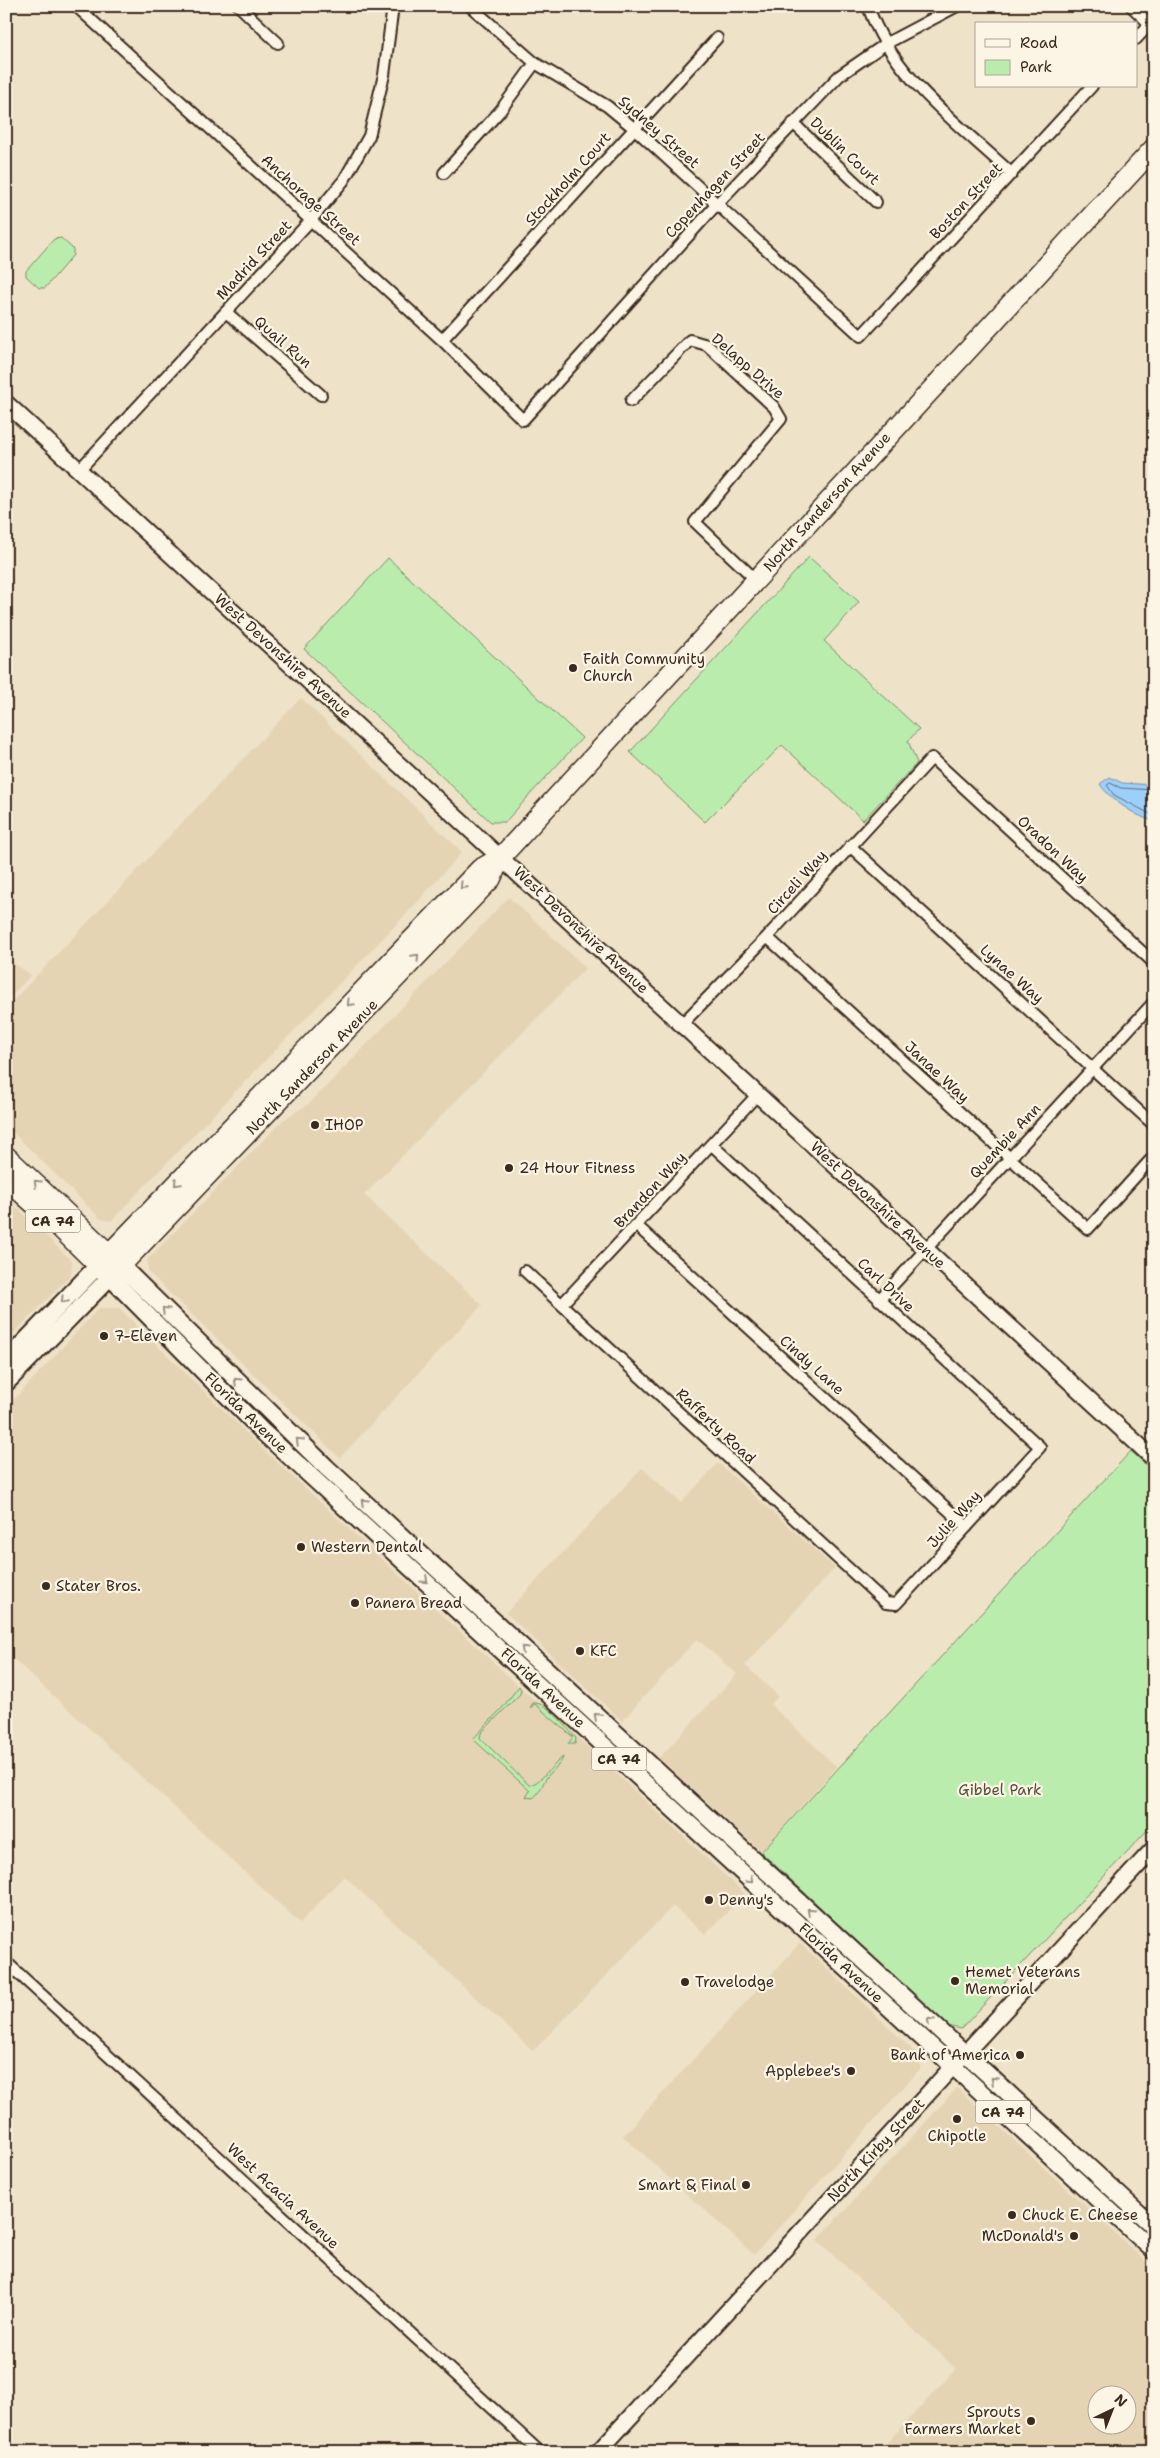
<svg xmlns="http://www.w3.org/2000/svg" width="1160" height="2458" viewBox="0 0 1160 2458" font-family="'Shantell Sans',sans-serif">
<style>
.built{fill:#e5d4b4;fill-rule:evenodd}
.green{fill:#baedad;stroke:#7a8c66}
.water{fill:#9cd0fa;stroke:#758ea2}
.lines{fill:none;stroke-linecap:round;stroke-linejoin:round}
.shore{stroke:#626c76;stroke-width:1}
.street-casing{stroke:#3b2a1e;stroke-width:14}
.secondary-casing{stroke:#3b2a1e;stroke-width:19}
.primary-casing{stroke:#3b2a1e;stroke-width:20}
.highway-casing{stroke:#3b2a1e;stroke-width:22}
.street{stroke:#fcf5e5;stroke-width:10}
.secondary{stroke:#fcf5e5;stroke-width:15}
.primary{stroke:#fcf5e5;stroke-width:16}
.highway{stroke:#fcf5e5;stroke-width:19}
.oneway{stroke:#9c9082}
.poi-dot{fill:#3b2a1e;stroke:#fcf5e5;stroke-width:2}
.labels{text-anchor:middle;stroke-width:4.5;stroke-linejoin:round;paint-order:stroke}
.shield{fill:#fcf5e5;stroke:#75675a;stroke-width:1}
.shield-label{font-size:14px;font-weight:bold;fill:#3b2a1e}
.street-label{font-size:15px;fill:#3b2a1e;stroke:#fcf5e5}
.poi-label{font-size:15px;fill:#3b2a1e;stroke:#fcf5e5;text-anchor:start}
.park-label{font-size:15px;fill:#54513b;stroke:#fcf5e5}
</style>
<rect width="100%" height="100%" fill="#eee2c8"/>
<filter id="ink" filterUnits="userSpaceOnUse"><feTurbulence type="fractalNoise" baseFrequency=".02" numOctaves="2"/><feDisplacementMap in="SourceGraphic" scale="10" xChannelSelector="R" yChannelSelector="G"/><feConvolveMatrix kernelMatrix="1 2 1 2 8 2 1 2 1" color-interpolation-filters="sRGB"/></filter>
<g filter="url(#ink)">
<!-- built -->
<path class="built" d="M301,698L462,852L413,907L111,1221L101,1219L6,1126V1008Z
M509,897L586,968L364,1195L482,1305L340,1458L148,1272V1259L283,1120L310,1103Z
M6,958L31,975L6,1001Z
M6,1197L72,1261L71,1275L6,1341Z
M99,1308H119L265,1451L532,1698L542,1704L745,1894L705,1935L673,1906L533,2051L344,1876L300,1923L6,1652V1408Z
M718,1463L835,1568L745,1665L778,1696L771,1705L837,1767L761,1851L659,1758L737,1674L697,1639L622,1721L506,1613L642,1468L681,1503Z
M800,1943L921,2058L920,2069L754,2255L623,2136Z
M957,2088L1154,2269V2452H878L956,2369L817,2240ZM1098,2396H1128V2426H1098Z"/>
<!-- green -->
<path class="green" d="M61,238L73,249V255L45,288H39L26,276V271L54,239Z
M809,557L859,602L824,641L919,729L908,741L917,763L863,820L782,745L705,822L630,752Z
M388,558L582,738L505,822H491L304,649Z
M1131,1451L1154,1473V1823L961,2029L948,2026L761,1852Z
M519,1686L521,1689L520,1694L481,1733L480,1738L529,1785C539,1785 554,1763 563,1757C561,1765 552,1770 547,1777C542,1784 540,1793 533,1798L526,1797L530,1791L473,1739L503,1707Z
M533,1703C547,1701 567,1728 576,1738L575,1744H568L573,1737L535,1704L530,1708Z"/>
<!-- water -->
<path class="water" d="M1110,777L1122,783L1154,785V821C1138,818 1108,798 1100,784Z"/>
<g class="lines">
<!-- shore -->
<path class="shore" d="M1154,790L1121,788L1110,783L1107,785L1114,795L1154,816"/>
<!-- street casing -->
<g class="street-casing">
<path id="street" d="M76,6L442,340L523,420L717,204L839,76L887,43L957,6
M239,6L278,43
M470,6L535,63L607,106L635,129L861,336L1092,86
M868,6C892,77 960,125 1012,174
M1131,6L1150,24L1136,39
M793,123L876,202
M444,173L500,111L535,63
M226,312L321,395
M442,340L717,38
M631,401L690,340L707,345L774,407L781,419L695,522L756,580
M79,470L311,220L344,180L369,136L384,75L393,6
M850,846L1154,1125
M767,937L1088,1229L1154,1156
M682,1024L767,937L932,758L1154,963
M637,1226L967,1527
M525,1271L886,1603L896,1604L1040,1447L712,1145
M879,1300L1154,1002
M562,1304L758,1094
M6,1962L540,2452"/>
</g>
<!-- secondary casing -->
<g class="secondary-casing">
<path id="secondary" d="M6,403L1154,1459
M598,2452L1154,1848"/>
</g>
<!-- primary casing -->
<g class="primary-casing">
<path id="primary" d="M6,1361L109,1254L326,1467L1154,2227
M6,1383L110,1277L264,1433L1154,2251"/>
</g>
<!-- highway casing -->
<g class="highway-casing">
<path id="highway" d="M6,1156L109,1254L480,869L501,857
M6,1179L55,1223L110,1277L491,879L501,857L1154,148"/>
</g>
<!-- street -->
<use href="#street" class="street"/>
<!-- secondary -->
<use href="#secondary" class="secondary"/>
<!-- primary -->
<use href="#primary" class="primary"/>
<!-- highway -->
<use href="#highway" class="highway"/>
</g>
<!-- one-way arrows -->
<defs><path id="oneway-chevron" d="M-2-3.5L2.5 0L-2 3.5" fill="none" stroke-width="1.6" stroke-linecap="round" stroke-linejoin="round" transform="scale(1.25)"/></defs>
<g class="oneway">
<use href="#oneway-chevron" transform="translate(463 886) rotate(134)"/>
<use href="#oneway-chevron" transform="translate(416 957) rotate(-47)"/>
<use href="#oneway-chevron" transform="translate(350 1003) rotate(134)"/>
<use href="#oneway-chevron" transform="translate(37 1183) rotate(-136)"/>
<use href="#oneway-chevron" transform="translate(177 1183) rotate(134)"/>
<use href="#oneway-chevron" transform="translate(64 1300) rotate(134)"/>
<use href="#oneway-chevron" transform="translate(165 1310) rotate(-135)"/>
<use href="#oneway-chevron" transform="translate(237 1381) rotate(-136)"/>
<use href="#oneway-chevron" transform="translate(299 1441) rotate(-136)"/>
<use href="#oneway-chevron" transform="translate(364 1502) rotate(-137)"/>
<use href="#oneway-chevron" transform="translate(425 1580) rotate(43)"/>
<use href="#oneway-chevron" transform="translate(524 1649) rotate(-137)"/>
<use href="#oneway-chevron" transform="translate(597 1716) rotate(-138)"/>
<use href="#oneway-chevron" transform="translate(750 1880) rotate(43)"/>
<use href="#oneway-chevron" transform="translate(810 1911) rotate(-137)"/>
<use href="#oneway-chevron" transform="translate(930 2021) rotate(-137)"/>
<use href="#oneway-chevron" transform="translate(994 2080) rotate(-137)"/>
</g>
</g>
<!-- markers -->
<g class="poi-dot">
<circle cx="573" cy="668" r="5"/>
<circle cx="315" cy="1125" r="5"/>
<circle cx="509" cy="1168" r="5"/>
<circle cx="104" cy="1336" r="5"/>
<circle cx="301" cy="1547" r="5"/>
<circle cx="46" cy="1586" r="5"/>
<circle cx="355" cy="1603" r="5"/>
<circle cx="580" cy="1651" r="5"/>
<circle cx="709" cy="1900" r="5"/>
<circle cx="955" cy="1981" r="5"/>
<circle cx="685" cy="1982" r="5"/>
<circle cx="1020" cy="2055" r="5"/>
<circle cx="851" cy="2071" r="5"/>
<circle cx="957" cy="2119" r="5"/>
<circle cx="746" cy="2185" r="5"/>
<circle cx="1012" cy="2215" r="5"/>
<circle cx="1074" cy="2236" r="5"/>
<circle cx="1031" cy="2421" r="5"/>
</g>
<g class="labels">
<!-- shield labels -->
<g class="shield">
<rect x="25.5" y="1209.5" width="55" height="23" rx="4"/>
<rect x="591.5" y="1747.5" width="55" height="23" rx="4"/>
<rect x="975.5" y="2100.5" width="55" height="23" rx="4"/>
</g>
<g class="shield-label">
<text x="53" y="1226">CA 74</text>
<text x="619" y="1764">CA 74</text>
<text x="1003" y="2117">CA 74</text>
</g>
<!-- street labels -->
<g class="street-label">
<text transform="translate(659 132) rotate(41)" y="5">Sydney Street</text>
<text transform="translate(845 151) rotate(44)" y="5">Dublin Court</text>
<text transform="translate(568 179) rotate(-48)" y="5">Stockholm Court</text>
<text transform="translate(715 185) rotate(-47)" y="5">Copenhagen Street</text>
<text transform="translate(311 200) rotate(42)" y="5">Anchorage Street</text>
<text transform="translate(966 201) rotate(-47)" y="5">Boston Street</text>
<text transform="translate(254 260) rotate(-47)" y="5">Madrid Street</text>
<text transform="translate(283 342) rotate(41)" y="5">Quail Run</text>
<text transform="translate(748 366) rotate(41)" y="5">Delapp Drive</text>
<text transform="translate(827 502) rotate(-48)" y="5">North Sanderson Avenue</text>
<text transform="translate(283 656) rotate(42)" y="5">West Devonshire Avenue</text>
<text transform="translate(1053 849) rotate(43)" y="5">Oradon Way</text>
<text transform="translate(797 882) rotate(-48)" y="5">Circeli Way</text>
<text transform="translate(581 930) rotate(43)" y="5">West Devonshire Avenue</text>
<text transform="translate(1012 974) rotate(42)" y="5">Lynae Way</text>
<text transform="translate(312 1067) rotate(-46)" y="5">North Sanderson Avenue</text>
<text transform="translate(937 1072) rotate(43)" y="5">Janae Way</text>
<text transform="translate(1005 1141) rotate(-47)" y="5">Quembie Ann</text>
<text transform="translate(650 1190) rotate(-47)" y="5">Brandon Way</text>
<text transform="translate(878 1205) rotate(43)" y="5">West Devonshire Avenue</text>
<text transform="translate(886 1285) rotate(43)" y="5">Carl Drive</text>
<text transform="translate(812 1365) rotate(42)" y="5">Cindy Lane</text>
<text transform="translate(246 1413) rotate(44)" y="5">Florida Avenue</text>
<text transform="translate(716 1426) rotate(43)" y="5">Rafferty Road</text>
<text transform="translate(954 1519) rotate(-48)" y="5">Julie Way</text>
<text transform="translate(543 1688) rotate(43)" y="5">Florida Avenue</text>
<text transform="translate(841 1963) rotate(43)" y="5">Florida Avenue</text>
<text transform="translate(876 2150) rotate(-47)" y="5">North Kirby Street</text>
<text transform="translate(283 2196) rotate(43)" y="5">West Acacia Avenue</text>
</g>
<!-- poi labels -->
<g class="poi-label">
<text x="583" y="664">Faith Community<tspan x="583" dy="17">Church</tspan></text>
<text x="325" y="1130">IHOP</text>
<text x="519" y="1173">24 Hour Fitness</text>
<text x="114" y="1341">7-Eleven</text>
<text x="311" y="1552">Western Dental</text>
<text x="56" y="1591">Stater Bros.</text>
<text x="365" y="1608">Panera Bread</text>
<text x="590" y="1656">KFC</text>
<text x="719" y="1905">Denny's</text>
<text x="965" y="1977">Hemet Veterans<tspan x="965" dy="17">Memorial</tspan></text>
<text x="695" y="1987">Travelodge</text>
<text x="1010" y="2060" text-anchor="end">Bank of America</text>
<text x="841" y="2076" text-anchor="end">Applebee's</text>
<text x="957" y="2141" text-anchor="middle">Chipotle</text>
<text x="736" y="2190" text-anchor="end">Smart &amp; Final</text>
<text x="1022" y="2220">Chuck E. Cheese</text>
<text x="1064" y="2241" text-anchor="end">McDonald's</text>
<text x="1021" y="2417" text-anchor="end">Sprouts<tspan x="1021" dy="17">Farmers Market</tspan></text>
</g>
<!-- park labels -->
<g class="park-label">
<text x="1000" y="1795">Gibbel Park</text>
</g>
</g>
<!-- margin -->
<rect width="1160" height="2458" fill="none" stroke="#fcf5e5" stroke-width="25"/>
<rect x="12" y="12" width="1135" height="2433" fill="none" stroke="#3b2a1e" stroke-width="2" filter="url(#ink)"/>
<!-- legend -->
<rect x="975" y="22" width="162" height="65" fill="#fcf5e5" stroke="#afa495"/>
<rect x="985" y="39" width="25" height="8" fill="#fcf5e5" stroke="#afa495"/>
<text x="1020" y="48" font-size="15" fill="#3b2a1e">Road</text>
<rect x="985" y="60" width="25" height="15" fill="#baedad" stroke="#afa495"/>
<text x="1020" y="72" font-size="15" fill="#3b2a1e">Park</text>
<!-- north arrow -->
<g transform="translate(1112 2410) rotate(43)"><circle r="24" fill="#fcf5e5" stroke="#afa495"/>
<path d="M0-4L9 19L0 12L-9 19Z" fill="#3b2a1e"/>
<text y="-8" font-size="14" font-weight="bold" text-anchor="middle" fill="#3b2a1e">N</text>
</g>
</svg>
